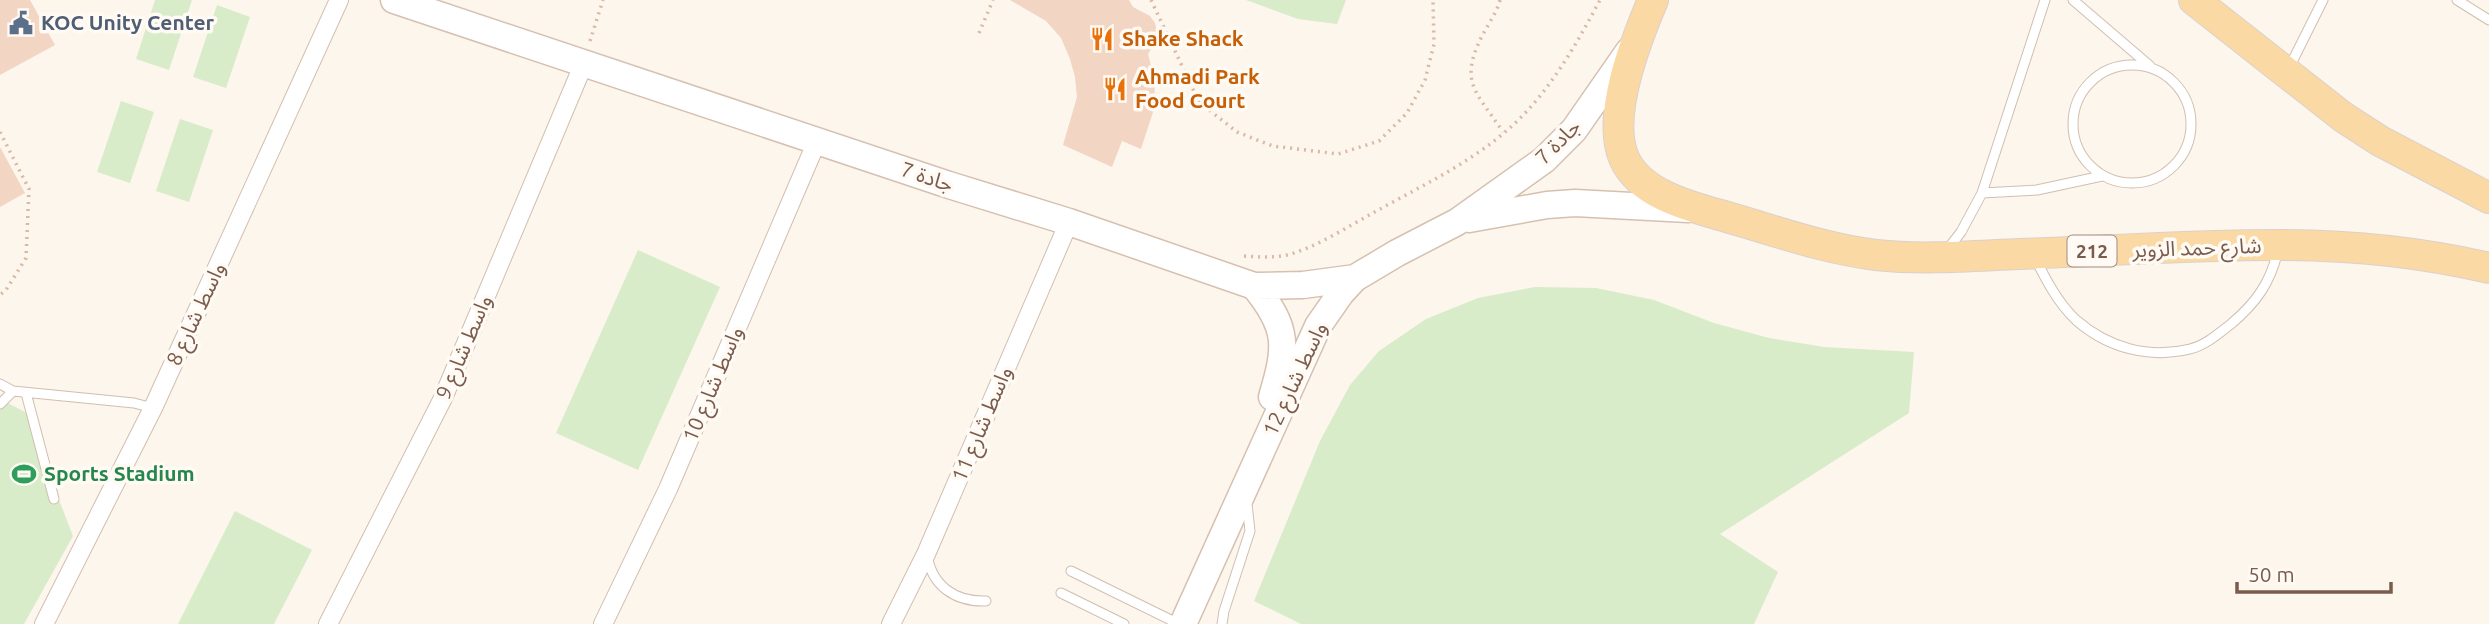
<svg xmlns="http://www.w3.org/2000/svg" width="2489" height="624" viewBox="0 0 2489 624" font-family="Ubuntu,'Noto Sans Arabic',sans-serif">
<style>
.green{fill:#d8ecc9}
.building{fill:#f3d5c3}
.lines{fill:none;stroke-linecap:round;stroke-linejoin:round}
.lane-casing{stroke:#d1beb0;stroke-width:11}
.street-casing{stroke:#d1beb0;stroke-width:20}
.secondary-casing{stroke:#d6c0b0;stroke-width:29}
.primary-casing{stroke:#dad1cd;stroke-width:32}
.path{stroke:#d9b8a5;stroke-width:3.5;stroke-dasharray:2 5;stroke-linecap:butt}
.lane{stroke:#fff;stroke-width:9}
.street{stroke:#fff;stroke-width:18}
.secondary{stroke:#fff;stroke-width:26}
.primary{stroke:#fbd9a5;stroke-width:30}
.labels{text-anchor:middle;stroke-width:7;stroke-linejoin:round;paint-order:stroke}
.shield{fill:#fffaf3;stroke:#a28b7f;stroke-width:2}
.shield-label{font-size:19px;font-weight:bold;fill:#7a5c4d}
.service-label{font-size:21px;font-weight:bold;fill:#4e5e75;stroke:#fffaf3;text-anchor:start}
.food-label{font-size:21px;font-weight:bold;fill:#c56008;stroke:#fffaf3;text-anchor:start}
.street-label{font-size:21px;fill:#7a5c4d;stroke:#fffaf3}
.leisure-label{font-size:21px;font-weight:bold;fill:#27864d;stroke:#fffaf3;text-anchor:start}
</style>
<rect width="100%" height="100%" fill="#fdf6ec"/>
<!-- green -->
<path class="green" d="M155,0H192L169,70L136,59Z
M1246,0H1346L1337,24L1298,19Z
M217,5L250,17L226,88L193,77Z
M121,101L154,112L130,183L97,172Z
M180,119L213,130L189,202L156,191Z
M638,250L720,287L638,470L556,433Z
M1535,287L1596,288L1654,300L1714,323L1769,338L1824,347L1914,352L1909,413L1720,534L1778,572L1754,624H1301L1254,601L1320,441L1350,385L1379,351L1426,319L1478,298Z
M0,399L25,412L73,536L24,624H0Z
M235,511L312,550L274,624H178Z"/>
<!-- building -->
<path class="building" d="M0,0H30L55,45L0,75Z
M1010,0H1129L1133,7L1150,16L1155,23L1157,32L1154,44L1148,54L1155,81L1154,109L1141,149L1122,141L1112,167L1063,145L1077,97L1075,77L1070,59L1061,38L1046,21Z
M0,147L25,193L0,207Z"/>
<g class="lines">
<!-- lane casing -->
<g class="lane-casing">
<path id="lane" d="M2073,0L2150,66
M2457,0L2489,20
M2073 124a59 59 0 1 1 118 0a59 59 0 1 1-118 0Z
M2289,68L2323,0
M1982,193L2037,190L2102,176
M1947,250L1961,232L1982,193L2045,0
M2035,258C2046,280 2058,303 2076,320C2108,348 2149,359 2190,349C2206,345 2218,334 2231,324C2256,303 2271,282 2278,250
M0,384L13,391L134,403L153,408
M26,393L54,499
M0,404L13,391
M927,555C932,586 955,602 986,601
M1071,571L1179,624
M1061,593L1124,624
M1222,624L1224,611L1250,531L1247,504"/>
</g>
<!-- street casing -->
<g class="street-casing">
<path id="street" d="M44,624L153,408L339,0
M328,624L443,398L584,63
M603,624L668,489L817,141
M891,624L926,554L1069,222"/>
</g>
<!-- secondary casing -->
<g class="secondary-casing">
<path id="secondary" d="M394,0L949,185L1069,222L1254,286L1303,285L1355,278L1397,253L1457,222L1544,160L1574,130L1629,51
M1469,219L1547,205L1575,203L1688,209
M1254,286C1289,328 1287,347 1272,397
M1183,624L1318,326L1341,293L1355,278"/>
</g>
<!-- primary casing -->
<g class="primary-casing">
<path id="primary" d="M1653,0C1636,40 1606,116 1624,158C1640,195 1692,207 1727,217C1776,231 1825,249 1876,255C1923,260 1971,256 2019,254C2105,251 2192,245 2279,245C2349,245 2420,252 2489,268
M2194,0L2343,117L2380,141L2489,198"/>
</g>
<!-- path -->
<path class="path" d="M1151,0L1199,102L1237,132L1273,146L1338,154L1379,141L1407,113L1425,80L1434,44L1433,0
M1500,0C1497,12 1489,23 1483,34C1458,83 1476,91 1503,132
M979,33L993,0
M590,41L603,0
M0,132L29,189L26,258L6,290L0,295
M1244,256C1259,257 1273,258 1287,255C1315,248 1347,227 1373,213C1421,186 1471,163 1512,126C1550,91 1576,45 1600,0"/>
<!-- lane -->
<use href="#lane" class="lane"/>
<!-- street -->
<use href="#street" class="street"/>
<!-- secondary -->
<use href="#secondary" class="secondary"/>
<!-- primary -->
<use href="#primary" class="primary"/>
</g>
<!-- icons -->
<defs>
<g id="civic-bare" transform="scale(1.89)"><path d="M-.6-6.5H3V-4.5H.6V-3L4-1V1h2V6H-6V1h2V-1L-.6-3ZM-1.2 2.5V6h2.4V2.5Z" fill="#5c6f8a" stroke="#fffaf3" stroke-width="2.5" paint-order="stroke"/></g>
<g id="restaurant-bare" transform="scale(1.89)"><path d="M-5-6h1v4h1v-4h1v4h1v-4h1v5L-1.5 .5V6h-2V.5L-5-1ZM5-6V6H3V1.5H1.5Q1.5-4 5-6Z" fill="#e8710a" stroke="#fffaf3" stroke-width="2.5" paint-order="stroke"/></g>
<g id="stadium-bare" transform="scale(1.89)"><path d="M0-5a6.5 5 0 1 0 0 10a6.5 5 0 1 0 0-10ZM-3.5-1.8h7v3.6h-7Z" fill="#2e9e5b" stroke="#fffaf3" stroke-width="2.5" paint-order="stroke"/></g>
</defs>
<g fill-rule="evenodd">
<use href="#civic-bare" x="21" y="23"/>
<use href="#restaurant-bare" x="1102" y="39"/>
<use href="#restaurant-bare" x="1115" y="89"/>
<use href="#stadium-bare" x="24" y="474"/>
</g>
<g class="labels">
<!-- shield labels -->
<rect class="shield" x="2067.5" y="235.5" width="49" height="31" rx="5"/>
<g class="shield-label">
<text x="2092" y="258">212</text>
</g>
<!-- service labels -->
<g class="service-label">
<text x="41" y="30">KOC Unity Center</text>
</g>
<!-- food labels -->
<g class="food-label">
<text x="1122" y="46">Shake Shack</text>
<text x="1135" y="84">Ahmadi Park<tspan x="1135" dy="24">Food Court</tspan></text>
</g>
<!-- street labels -->
<g class="street-label">
<text transform="translate(1558 142) rotate(-45)" y="7">جادة 7</text>
<text transform="translate(927 177) rotate(18)" y="7">جادة 7</text>
<text transform="translate(2197 248) rotate(-2)" y="7">شارع حمد الزوير</text>
<text transform="translate(196 314) rotate(-65)" y="7">واسط شارع 8</text>
<text transform="translate(464 347) rotate(-67)" y="7">واسط شارع 9</text>
<text transform="translate(1295 379) rotate(-65)" y="7">واسط شارع 12</text>
<text transform="translate(713 384) rotate(-67)" y="7">واسط شارع 10</text>
<text transform="translate(982 424) rotate(-67)" y="7">واسط شارع 11</text>
</g>
<!-- leisure labels -->
<g class="leisure-label">
<text x="44" y="481">Sports Stadium</text>
</g>
</g>
<!-- scale -->
<path d="M2237 582v10h154v-10" fill="none" stroke="#7a5c4d" stroke-width="3.5"/>
<text x="2248" y="582" font-size="21" fill="#7a5c4d" stroke="#fffaf3" stroke-width="5" paint-order="stroke">50 m</text>
</svg>
